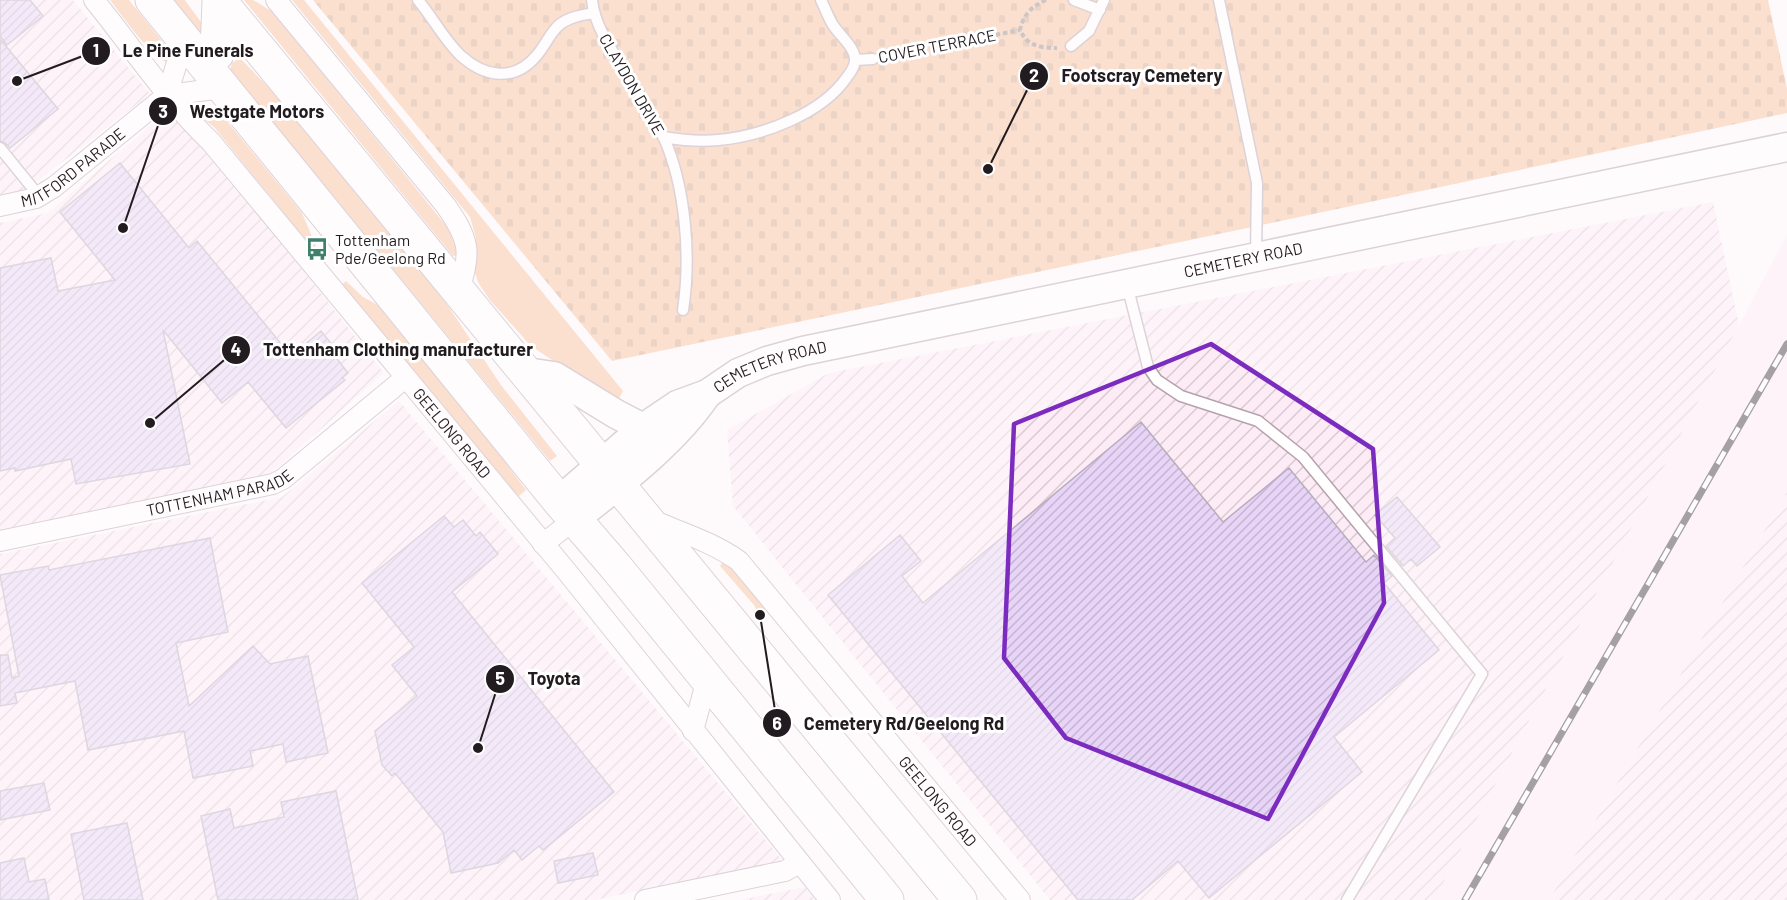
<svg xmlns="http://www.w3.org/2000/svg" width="1787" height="900" viewBox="0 0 1787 900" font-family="Barlow,sans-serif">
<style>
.built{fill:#fdecf5}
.industrial{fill:url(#industrial-furrows)}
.grass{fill:#f8bf9a}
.cemetery{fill:url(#cemetery-stones)}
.building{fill:url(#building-hatch);stroke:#b6adbd;stroke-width:1.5}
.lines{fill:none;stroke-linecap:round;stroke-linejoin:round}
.lane-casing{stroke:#b5a3ac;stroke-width:13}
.street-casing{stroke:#b5a3ac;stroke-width:22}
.secondary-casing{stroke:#b5a3ac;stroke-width:31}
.highway-casing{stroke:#b5a3ac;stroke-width:35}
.path{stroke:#8e888b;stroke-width:4;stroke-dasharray:4.5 3;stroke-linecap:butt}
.lane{stroke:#fff;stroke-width:10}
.street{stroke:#fff;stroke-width:20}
.secondary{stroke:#fff;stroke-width:28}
.highway{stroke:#fff;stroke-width:33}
.rail-casing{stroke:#3a3337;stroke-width:7}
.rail{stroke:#fff;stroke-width:4.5;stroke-dasharray:14;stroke-linecap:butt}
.marked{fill:none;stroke:#7b2cbf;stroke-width:4.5;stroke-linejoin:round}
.labels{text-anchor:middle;stroke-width:6;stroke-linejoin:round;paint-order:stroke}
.street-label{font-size:16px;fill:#221b1f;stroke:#fff}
.poi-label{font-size:16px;fill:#221b1f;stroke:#fff;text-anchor:start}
.leader{fill:none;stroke:#221b1f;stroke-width:2}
.callout-dot{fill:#221b1f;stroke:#fff;stroke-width:2}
.mark-label{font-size:18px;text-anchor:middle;font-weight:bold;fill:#fff}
.callout-label{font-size:18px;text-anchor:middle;font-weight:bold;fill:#221b1f;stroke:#fff;stroke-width:6;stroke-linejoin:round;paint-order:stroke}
</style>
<defs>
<pattern id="industrial-furrows" width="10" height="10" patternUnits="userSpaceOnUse" patternTransform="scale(1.5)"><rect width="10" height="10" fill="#fdecf5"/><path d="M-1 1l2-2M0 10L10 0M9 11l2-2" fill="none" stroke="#d9cad2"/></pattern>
<pattern id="cemetery-stones" width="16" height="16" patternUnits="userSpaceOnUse" patternTransform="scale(1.5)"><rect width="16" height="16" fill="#f8bf9a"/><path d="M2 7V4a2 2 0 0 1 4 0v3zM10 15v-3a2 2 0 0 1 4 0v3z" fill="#d4a484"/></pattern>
<pattern id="building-hatch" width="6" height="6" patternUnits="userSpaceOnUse" patternTransform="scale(1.5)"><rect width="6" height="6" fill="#e7d4f6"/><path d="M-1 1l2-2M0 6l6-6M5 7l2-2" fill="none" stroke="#c6b5d2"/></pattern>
</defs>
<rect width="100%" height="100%" fill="#fefafc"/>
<!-- built -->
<path class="built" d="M1787,235V492L1549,900H1434Z"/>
<!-- industrial -->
<path class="industrial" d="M0,0H73L150,94L26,190L0,195Z
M173,106L384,373L269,475L0,531V223L48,213Z
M1713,202L1739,325L1434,900H1050L733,506L727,430L829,373Z
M399,401L783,861L595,900H0V554L282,497Z
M1787,492V900H1549Z
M805,887L815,900H740Z"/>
<!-- grass -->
<path class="grass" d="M110,0H129L167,47L171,56L167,62C154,61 120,13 110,0Z
M174,0H185L187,3L201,22L203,36Z
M244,0H253L273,12L448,228L459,255L453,256Z
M292,0H304L623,391L616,404L530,345L489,299L478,282L475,273L476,238L470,217Z
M240,58L276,95L427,278L446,303L501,385L557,456L550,461L230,70L232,63Z
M200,103L217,109L302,213L316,246L310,252L278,206L214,127C204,119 195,116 188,104Z
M346,281L363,297L378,305L493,446L526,490L519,496L507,484L362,308L339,287Z
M723,561L734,570L766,609L759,614L754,605L720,566Z"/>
<!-- cemetery -->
<path class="cemetery" d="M313,0H1768L1787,89V113L1257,226L612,361Z"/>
<!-- building -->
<path class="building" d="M0,0H30L43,16L7,45L0,36Z
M0,39L58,109L10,148L5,143L0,141Z
M120,163L189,248L197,241L291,356L321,331L338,352L334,355L348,373L342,378L345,380L286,428L248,382L222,403L163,330L190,464L76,484L71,459L15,471V468L0,471V268L51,258L58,291L115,280L60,212Z
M1141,422L1223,522L1289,468L1366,562L1374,555L1392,576L1384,583L1439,650L1334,737L1362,772L1209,898L1178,861L1132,900H1078L828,595L900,535L921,561L902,576L923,603Z
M1397,497L1440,547L1417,566L1411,559L1403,566L1386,546L1395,538L1375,515Z
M444,516L454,527L463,520L476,536L480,532L498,554L452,592L614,792L543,850L539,846L522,860L514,850L498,863L451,873L443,832L395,773L392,776L382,765L375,731L417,696L392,665L414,647L362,583Z
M210,538L228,632L176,643L189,706L253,646L270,664L308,656L328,753L286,762L283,744L250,751L253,766L193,778L184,731L88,750L75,681L15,693L17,703L0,706V655H8L12,678L19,676L0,575L48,566L49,570Z
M44,783L50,810L0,820V791Z
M336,791L358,900H218L201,816L230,809L234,828L284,817L281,802Z
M127,823L143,900H84L71,834Z
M593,853L598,875L558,883L554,861Z
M24,858L29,882L45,879L49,900H0V863Z"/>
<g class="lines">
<!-- lane casing -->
<g class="lane-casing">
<path id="lane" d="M418,0C433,18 443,38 460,55C484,77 514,83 537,55C545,46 550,33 559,25C569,17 582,15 594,13
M592,0C595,30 617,57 632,82C642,101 655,119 664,138C686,188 691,258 683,310
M1074,0L1100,10
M1219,0L1257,183L1256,257
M1071,46L1089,31L1104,0
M855,60L873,59
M663,137C681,140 700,142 718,140C762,136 822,114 847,77C851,72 855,66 855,60C855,47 840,36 833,25C828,17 825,8 821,0
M0,148L39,196
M1127,285L1148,367L1157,380L1181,396L1258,421L1303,457L1482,674L1347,900"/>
</g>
<!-- street casing -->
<g class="street-casing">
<g id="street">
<path id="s1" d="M94,0C133,48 166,99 211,142L568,573L830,900"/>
<path d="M276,0L446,206C469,239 472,252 459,290"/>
<path d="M167,95L184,40"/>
<path id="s2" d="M0,206L36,198L54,187L167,95L223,88"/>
<path id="s3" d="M654,521C683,533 714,543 739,561L1020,900"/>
<path id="s4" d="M0,541L273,484L283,479L405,378"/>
<path d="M543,544L575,519"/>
<path d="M693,731L707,679"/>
<path d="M645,900L785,871L799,863"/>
</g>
</g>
<!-- secondary casing -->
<g class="secondary-casing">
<g id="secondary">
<path d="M526,372L554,376L616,414L643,428"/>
<path id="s5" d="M559,501L643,428L677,405L707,394L738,373L767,361L803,351L1787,147"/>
<path d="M575,519C620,483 675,442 707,394"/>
</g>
</g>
<!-- highway casing -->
<g class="highway-casing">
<path id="highway" d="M152,0L559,501L615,566L887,900
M219,0L960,900
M204,64L217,54L219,0"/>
</g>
<!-- path -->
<path class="path" d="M1046,0C1032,6 1023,15 1020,30C1027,46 1041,48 1057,48
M885,55L922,50L1020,30"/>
<!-- lane -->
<use href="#lane" class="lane"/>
<!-- street -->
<use href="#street" class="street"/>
<!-- secondary -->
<use href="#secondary" class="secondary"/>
<!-- highway -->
<use href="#highway" class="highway"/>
<!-- rail casing -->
<g class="rail-casing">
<path id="rail" d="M1465,900L1787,344"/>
</g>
<!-- rail -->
<use href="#rail" class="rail"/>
</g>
<!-- marked area -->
<path d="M0 0H1787V900H0ZM1211,344L1373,449L1384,603L1268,819L1066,738L1004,658L1014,424Z" fill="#fefafc" fill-opacity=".55" fill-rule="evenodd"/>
<path class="marked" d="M1211,344L1373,449L1384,603L1268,819L1066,738L1004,658L1014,424Z"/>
<!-- icons -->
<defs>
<g id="bus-bare" transform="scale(1.8)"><path d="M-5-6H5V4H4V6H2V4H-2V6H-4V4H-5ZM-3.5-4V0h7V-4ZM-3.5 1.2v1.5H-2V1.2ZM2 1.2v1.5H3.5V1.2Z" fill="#407f6c" stroke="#fff" stroke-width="2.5" paint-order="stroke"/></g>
</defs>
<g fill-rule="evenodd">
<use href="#bus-bare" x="317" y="249"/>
</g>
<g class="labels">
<!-- street labels -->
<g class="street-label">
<text transform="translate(937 46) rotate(-11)" y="6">COVER TERRACE</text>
<text transform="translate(632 84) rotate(60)" y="6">CLAYDON DRIVE</text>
<text dy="6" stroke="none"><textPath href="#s2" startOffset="84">MITFORD PARADE</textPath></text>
<text dy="6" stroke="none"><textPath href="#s5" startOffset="740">CEMETERY ROAD</textPath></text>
<text dy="6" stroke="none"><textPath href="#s5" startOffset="254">CEMETERY ROAD</textPath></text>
<text dy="6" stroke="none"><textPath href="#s1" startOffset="562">GEELONG ROAD</textPath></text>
<text dy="6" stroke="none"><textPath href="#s4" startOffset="225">TOTTENHAM PARADE</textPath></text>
<text dy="6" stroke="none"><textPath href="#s3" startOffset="406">GEELONG ROAD</textPath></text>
</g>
<!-- poi labels -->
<g class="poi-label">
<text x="335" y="246">Tottenham<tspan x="335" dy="18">Pde/Geelong Rd</tspan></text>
</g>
</g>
<!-- callouts -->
<path class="leader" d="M17 81L96 51M988 169L1034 76M123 228L163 111M150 423L236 350M478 748L500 679M760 615L777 723"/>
<g class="callout-dot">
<circle cx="17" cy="81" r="6"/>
<circle cx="988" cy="169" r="6"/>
<circle cx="123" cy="228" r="6"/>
<circle cx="150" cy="423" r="6"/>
<circle cx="478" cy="748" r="6"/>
<circle cx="760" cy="615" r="6"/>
<circle cx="96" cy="51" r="15"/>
<circle cx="1034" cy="76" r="15"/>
<circle cx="163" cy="111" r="15"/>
<circle cx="236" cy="350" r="15"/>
<circle cx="500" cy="679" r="15"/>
<circle cx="777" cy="723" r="15"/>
</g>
<g class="mark-label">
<text x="96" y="57">1</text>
<text x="1034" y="82">2</text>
<text x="163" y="118">3</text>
<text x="236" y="356">4</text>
<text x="500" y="685">5</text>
<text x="777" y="730">6</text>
</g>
<g class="callout-label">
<text x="188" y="57">Le Pine Funerals</text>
<text x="1142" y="82">Footscray Cemetery</text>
<text x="257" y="118">Westgate Motors</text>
<text x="398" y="356">Tottenham Clothing manufacturer</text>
<text x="554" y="685">Toyota</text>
<text x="904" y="730">Cemetery Rd/Geelong Rd</text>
</g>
</svg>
